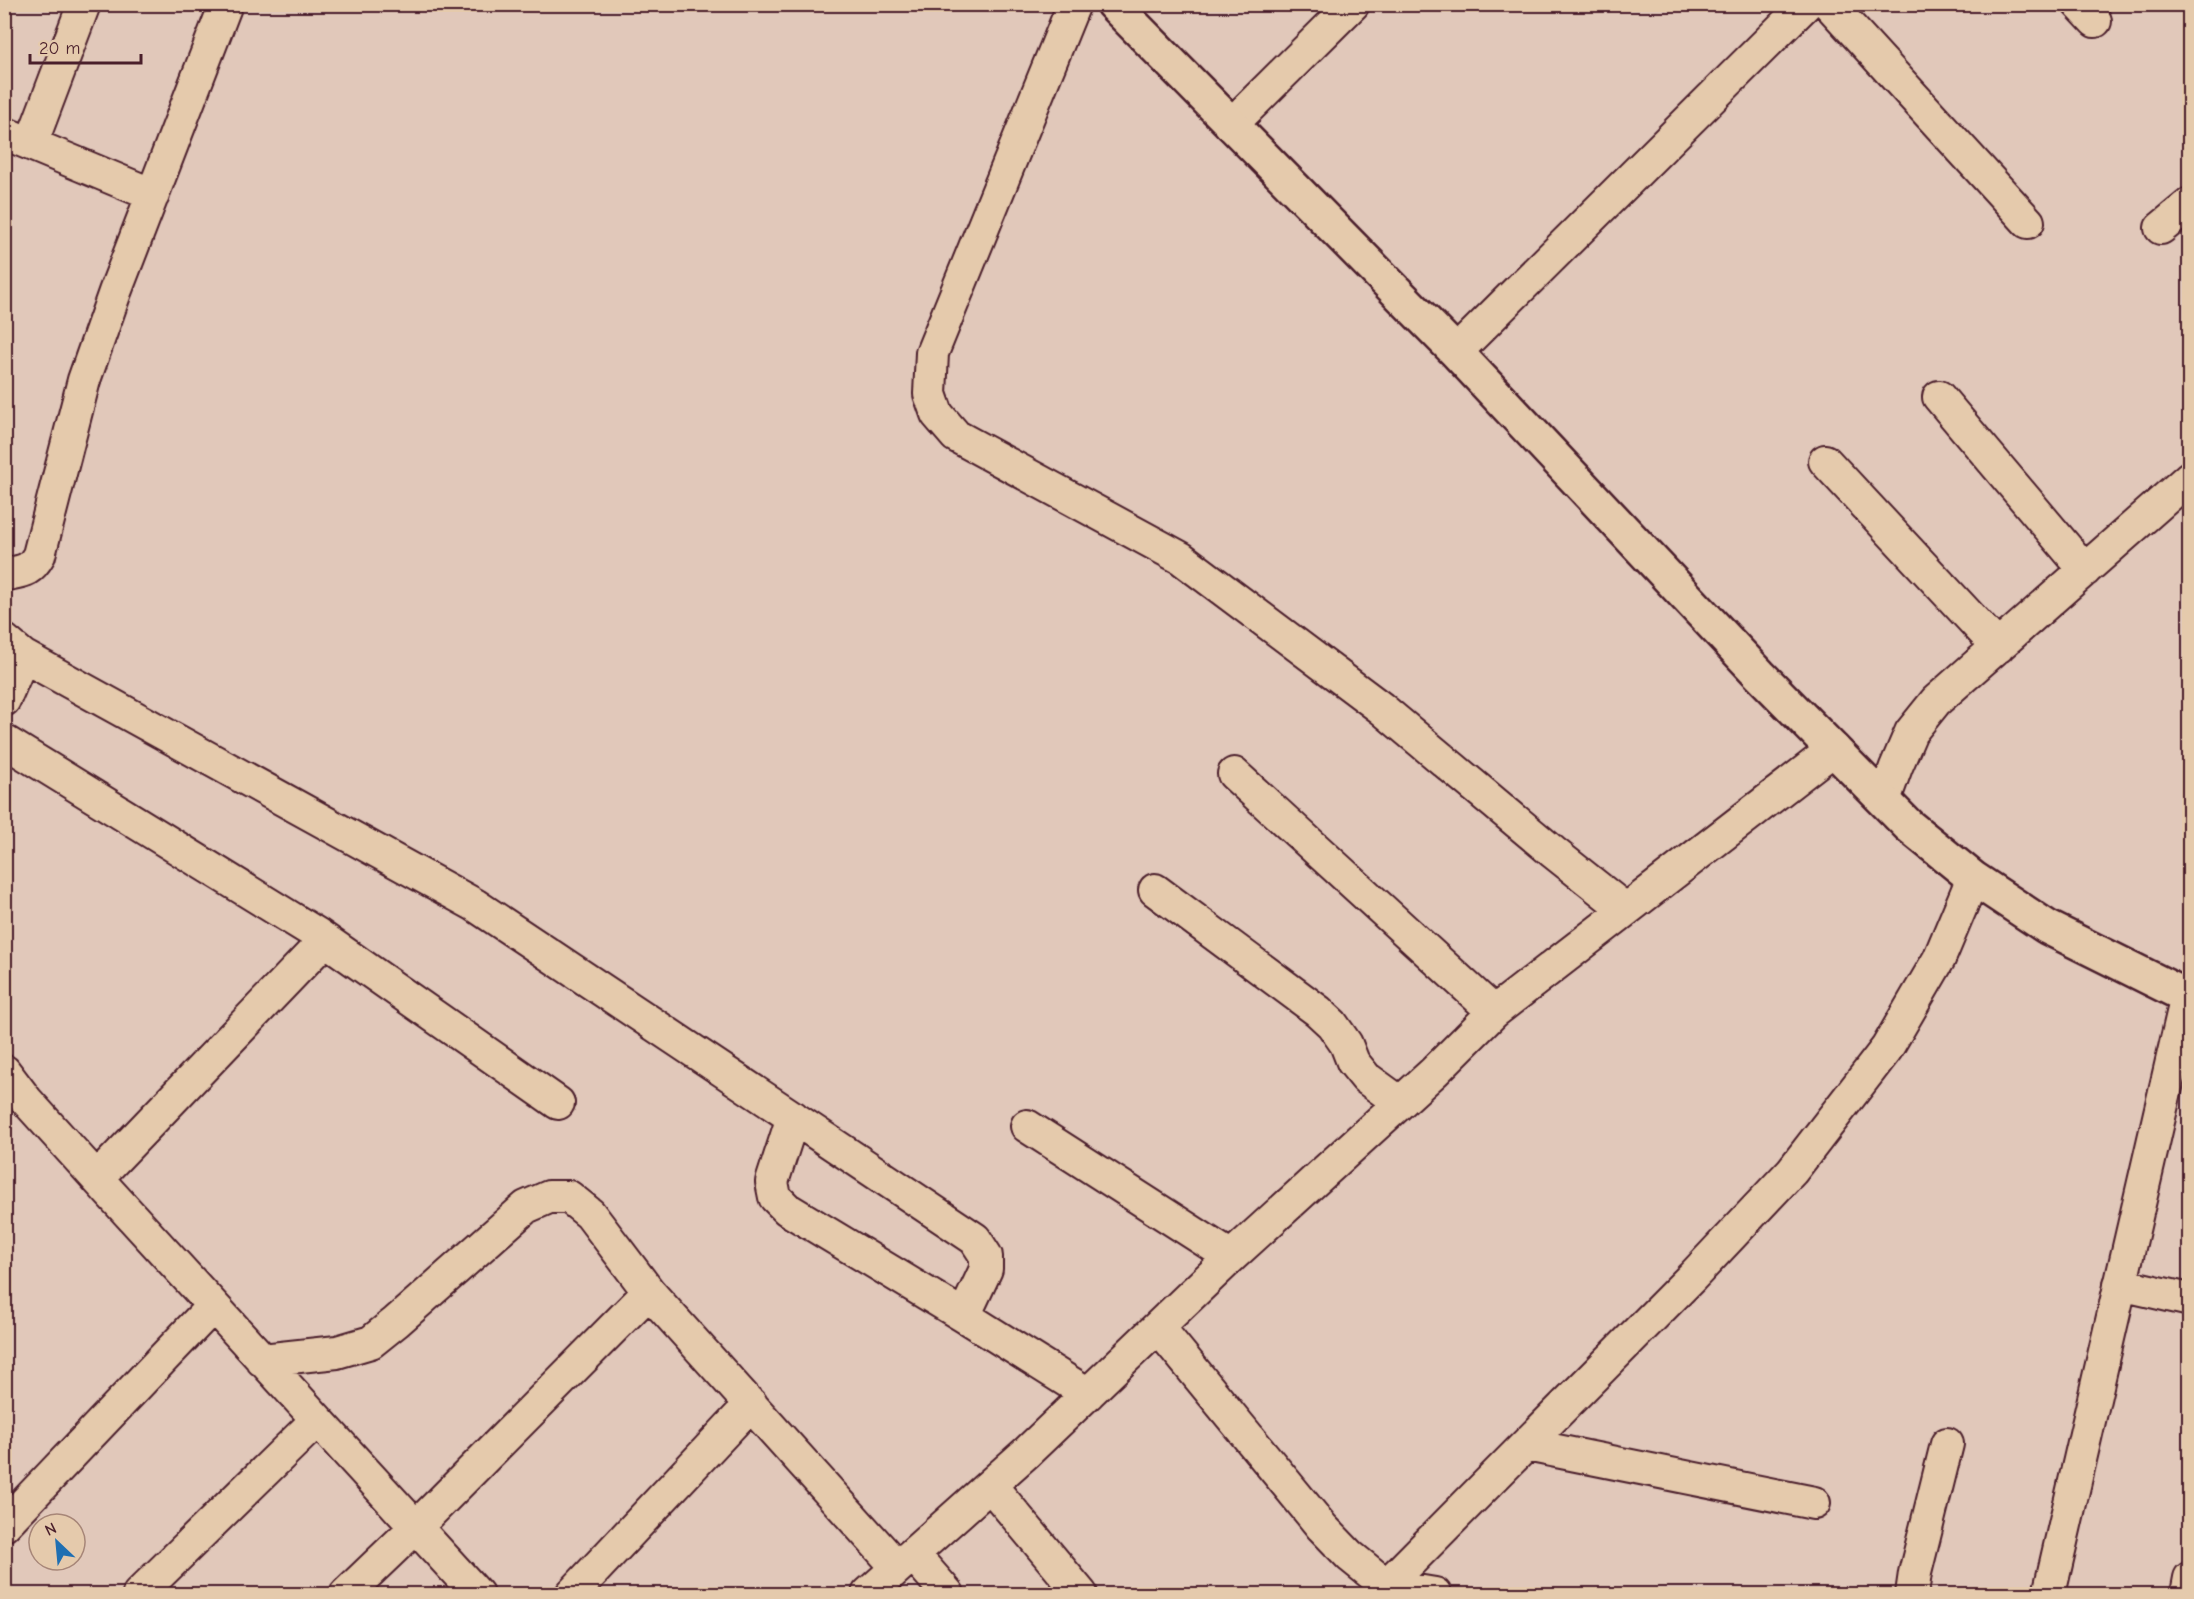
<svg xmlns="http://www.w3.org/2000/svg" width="2194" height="1599" viewBox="0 0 2194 1599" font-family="'Comic Neue',sans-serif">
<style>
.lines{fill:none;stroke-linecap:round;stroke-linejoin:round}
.street-casing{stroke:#4a1f2b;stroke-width:36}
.secondary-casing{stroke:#4a1f2b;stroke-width:38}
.street{stroke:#e5caac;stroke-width:32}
.secondary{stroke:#e5caac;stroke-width:33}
</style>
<rect width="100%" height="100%" fill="#e1c8ba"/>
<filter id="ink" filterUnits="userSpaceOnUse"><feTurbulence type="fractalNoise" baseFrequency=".0167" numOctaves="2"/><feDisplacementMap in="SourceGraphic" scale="12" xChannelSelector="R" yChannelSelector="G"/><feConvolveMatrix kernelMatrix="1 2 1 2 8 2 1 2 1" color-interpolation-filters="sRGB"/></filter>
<g filter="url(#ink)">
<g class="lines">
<!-- street casing -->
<g class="street-casing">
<path id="street" d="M1074,4L932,353L930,394L937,414L956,436L1181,558L1381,708L1553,852L1626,910
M1829,4L2028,222
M2079,4L2095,21
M1231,125L1353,4
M4,133L153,195
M31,144L84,4
M2161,228L2190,204
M1456,352L1806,4
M1939,397L2085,570
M1825,461L1998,647
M7,574C24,571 30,571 39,555L84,380L115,292L226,4
M4,640L23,656L475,905L975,1239L986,1256V1269L964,1316
M4,700L23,656
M4,741L317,934L558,1103
M1234,774L1494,1012
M1884,800L1896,767L1911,732L1936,701L2190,477
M1155,890L1318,1011L1332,1024L1346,1044L1353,1062L1366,1078L1399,1102
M4,1071L26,1100L111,1194L477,1594
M793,1117L772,1182L775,1197L787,1209L964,1316L1088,1394
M1027,1126L1231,1257
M97,1178L325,940
M2120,1284L2190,1300
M1158,1327L1322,1527L1350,1556L1387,1586L1435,1594
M262,1360L337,1352L371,1342L396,1322L526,1207L549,1197H569L590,1214L649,1292L897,1567
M1527,1445L1814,1503
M990,1485L1081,1594
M4,1525L213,1306
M913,1554L948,1594
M139,1594L317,1420
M346,1594L416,1527L649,1292
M572,1594L751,1404
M868,1594L1026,1453L1231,1257L1434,1072L1494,1012L1834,749
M1378,1594L1692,1277L1792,1171L1887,1048L1939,959L1973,878
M1912,1594L1915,1573L1947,1444
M2049,1594L2187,996
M2187,1594L2190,1578"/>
</g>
<!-- secondary casing -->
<g class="secondary-casing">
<path id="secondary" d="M1113,4L1456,352L1760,675L1909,826L1973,878L2047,927L2190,998"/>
</g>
<!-- street -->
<use href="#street" class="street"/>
<!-- secondary -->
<use href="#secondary" class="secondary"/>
</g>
</g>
<!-- margin -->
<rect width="2194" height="1599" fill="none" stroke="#e5caac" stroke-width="24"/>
<rect x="12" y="12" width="2170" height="1575" fill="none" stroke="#4a1f2b" stroke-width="2" filter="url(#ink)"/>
<!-- north arrow -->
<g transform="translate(57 1542) rotate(334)"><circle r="28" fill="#e5caac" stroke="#a78678" stroke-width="1.5"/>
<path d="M0-4.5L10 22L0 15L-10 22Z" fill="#1f6fb2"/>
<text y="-9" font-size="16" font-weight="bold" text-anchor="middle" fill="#4a1f2b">N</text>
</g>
<!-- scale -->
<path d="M30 54v9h111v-9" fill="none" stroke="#4a1f2b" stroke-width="3"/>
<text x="39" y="54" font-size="18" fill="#4a1f2b" stroke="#e5caac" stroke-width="4.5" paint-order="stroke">20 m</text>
</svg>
